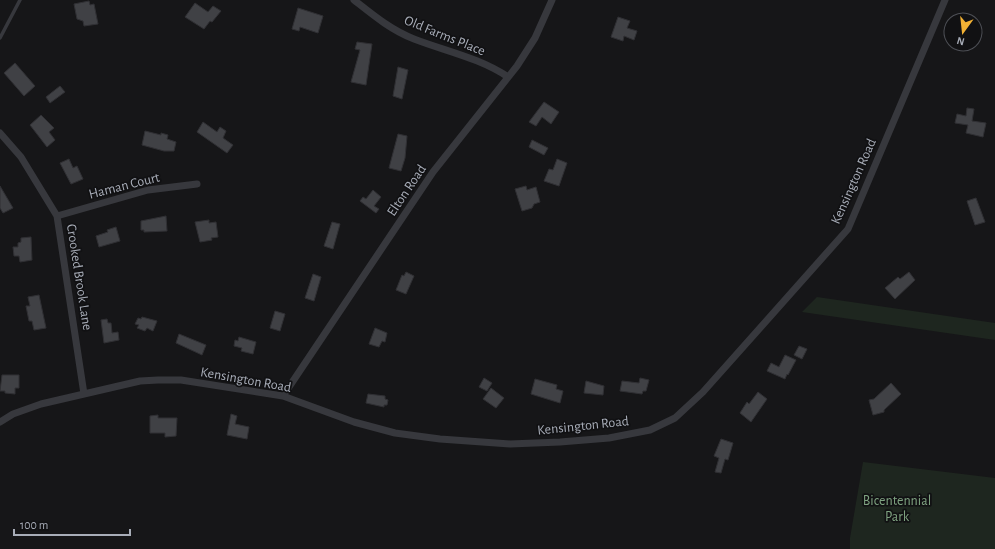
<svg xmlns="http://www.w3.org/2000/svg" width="995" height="549" viewBox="0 0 995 549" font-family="'Alegreya Sans',sans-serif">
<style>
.green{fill:#1e261f}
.building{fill:#404145;stroke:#303034}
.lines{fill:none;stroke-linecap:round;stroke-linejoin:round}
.service{stroke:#37383d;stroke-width:3.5}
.minor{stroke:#37383d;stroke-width:7}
.labels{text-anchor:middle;stroke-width:3.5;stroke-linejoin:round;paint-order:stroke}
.street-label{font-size:14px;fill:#a8adb8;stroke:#111113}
.park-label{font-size:14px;fill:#7fa381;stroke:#111113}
</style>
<rect width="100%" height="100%" fill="#161618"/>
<!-- green -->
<path class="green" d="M817,297L995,323V340L802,312Z
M863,462L995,478V549H850V538Z"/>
<!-- building -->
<path class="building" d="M89,1L90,5L94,4L98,24L84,26L83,21L77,19L74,4Z
M195,3L208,12L213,6L221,11L212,22L210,21L204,29L185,17Z
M298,8L323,16L318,33L300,27L299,31L292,29Z
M618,17L630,21L627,28L637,31L634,40L624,36L623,41L611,37Z
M357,42L372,44L366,85L351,82L360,50L355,49Z
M15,63L35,86L24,96L4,73Z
M398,67L408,70L402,99L393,96Z
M60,86L65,92L50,103L46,97Z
M544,102L559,112L551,124L542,117L536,126L529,122Z
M967,108L974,109L972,121L986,123L983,137L966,133L968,125L955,123L957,114L966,116Z
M41,115L54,128L49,132L55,140L47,147L30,125Z
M203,122L217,132L220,127L226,131L223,138L233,145L227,153L197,132Z
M145,131L161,135V133L168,135L167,139L176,142L174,151H164L142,145Z
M398,134L407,136L405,158L401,171L389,168Z
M532,140L548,148L544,155L529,147Z
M69,159L73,168L77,166L83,179L71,184L60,163Z
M557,159L567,163L559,186L544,181L549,169L553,170Z
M0,186L13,208L3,213L0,208Z
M526,186L527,190L536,187L540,202L534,204L532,208L522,211L515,189Z
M373,190L381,197L374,206L379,209L376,213L360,201L363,197L366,199Z
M976,198L985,222L975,225L967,201Z
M166,216L167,231L144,232V230H141V221Z
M209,220V223L216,222L218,237L211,238L212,240L200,242L195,222Z
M332,222L340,224L333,249L324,246Z
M116,227L120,241L99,247L96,236L108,232L107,230Z
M31,237L32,260L20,262L19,256H14L13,247H18V243L21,242V238Z
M406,272L414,276L406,294L396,290L402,275L404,276Z
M909,272L915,280L895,299L885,288L898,277L900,279Z
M313,274L321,277L314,301L305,298Z
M39,295L46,328L34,330L32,321H29L26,306H30L28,297Z
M275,311L285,314L280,331L270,328Z
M142,317L157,321L153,331L147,328L145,331L137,328L139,325L135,324L138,318L141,319Z
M107,319L108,323H111L112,333L118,332L119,340L104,343L101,320Z
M375,328L387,333L385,342L382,341L379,347L369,344Z
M179,334L206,345L202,355L176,343Z
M239,337L256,342L253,354L241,351L242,348L234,346L235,340L238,341Z
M799,346L807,349L802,359L794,355Z
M785,355L796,360L788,375L787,374L785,379L767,371L771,363L779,367Z
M2,375H19V388H15V394L5,393V391H0Z
M484,378L492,383L487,391L479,387Z
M640,378L649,380L646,391H643L642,394L620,391L622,381L639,383Z
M535,379L557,385L556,389L563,391L560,403L531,394Z
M586,381L604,386L603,395L584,393Z
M891,383L901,394L884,410V412L873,415L869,400L874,399Z
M491,388L504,398L496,408L483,399Z
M758,392L767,399L751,422L740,413L747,402L749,404Z
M368,394L385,396V399L388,400L387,405H384V407L366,403Z
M231,414L237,416L235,424L249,427L247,439L227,435Z
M158,415V418H177L176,436L165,437V433H150V416Z
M721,439L733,443L728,460L725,459L721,473L715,472L719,458L714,456Z"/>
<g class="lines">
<!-- service -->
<path class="service" d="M0,38L20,0"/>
<!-- minor -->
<path class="minor" d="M354,0C373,15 391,30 414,39C445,51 480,58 508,77
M0,133L21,157L57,216L84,394
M57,216L148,190L197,184
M283,396L433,172L517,66L535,38L552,0
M0,422L13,414L41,404L140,381L158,380H181L283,396L354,422L395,433L440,439L510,444L560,442L609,438L650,430L675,418L703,392L848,229L945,0"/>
</g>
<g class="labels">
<!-- street labels -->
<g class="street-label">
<text transform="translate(445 35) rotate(22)" y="5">Old Farms Place</text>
<text transform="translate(853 181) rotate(-66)" y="5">Kensington Road</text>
<text transform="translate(124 185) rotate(-14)" y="5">Haman Court</text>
<text transform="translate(406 190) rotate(-56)" y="5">Elton Road</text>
<text transform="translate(80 277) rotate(81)" y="5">Crooked Brook Lane</text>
<text transform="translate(246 379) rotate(10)" y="5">Kensington Road</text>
<text transform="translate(583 425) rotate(-6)" y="5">Kensington Road</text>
</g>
<!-- park labels -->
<g class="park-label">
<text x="897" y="505">Bicentennial<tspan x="897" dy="16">Park</tspan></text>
</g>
</g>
<!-- north arrow -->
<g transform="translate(963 32) rotate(195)"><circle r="19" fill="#111113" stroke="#4d4f55"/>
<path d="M0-3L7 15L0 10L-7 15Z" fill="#f2b134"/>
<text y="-6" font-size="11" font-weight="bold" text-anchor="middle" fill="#a8adb8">N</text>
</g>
<!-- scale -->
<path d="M14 529v6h116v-6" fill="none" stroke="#a8adb8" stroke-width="2"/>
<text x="20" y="529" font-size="12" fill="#a8adb8" stroke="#111113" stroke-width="3" paint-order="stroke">100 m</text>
</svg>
